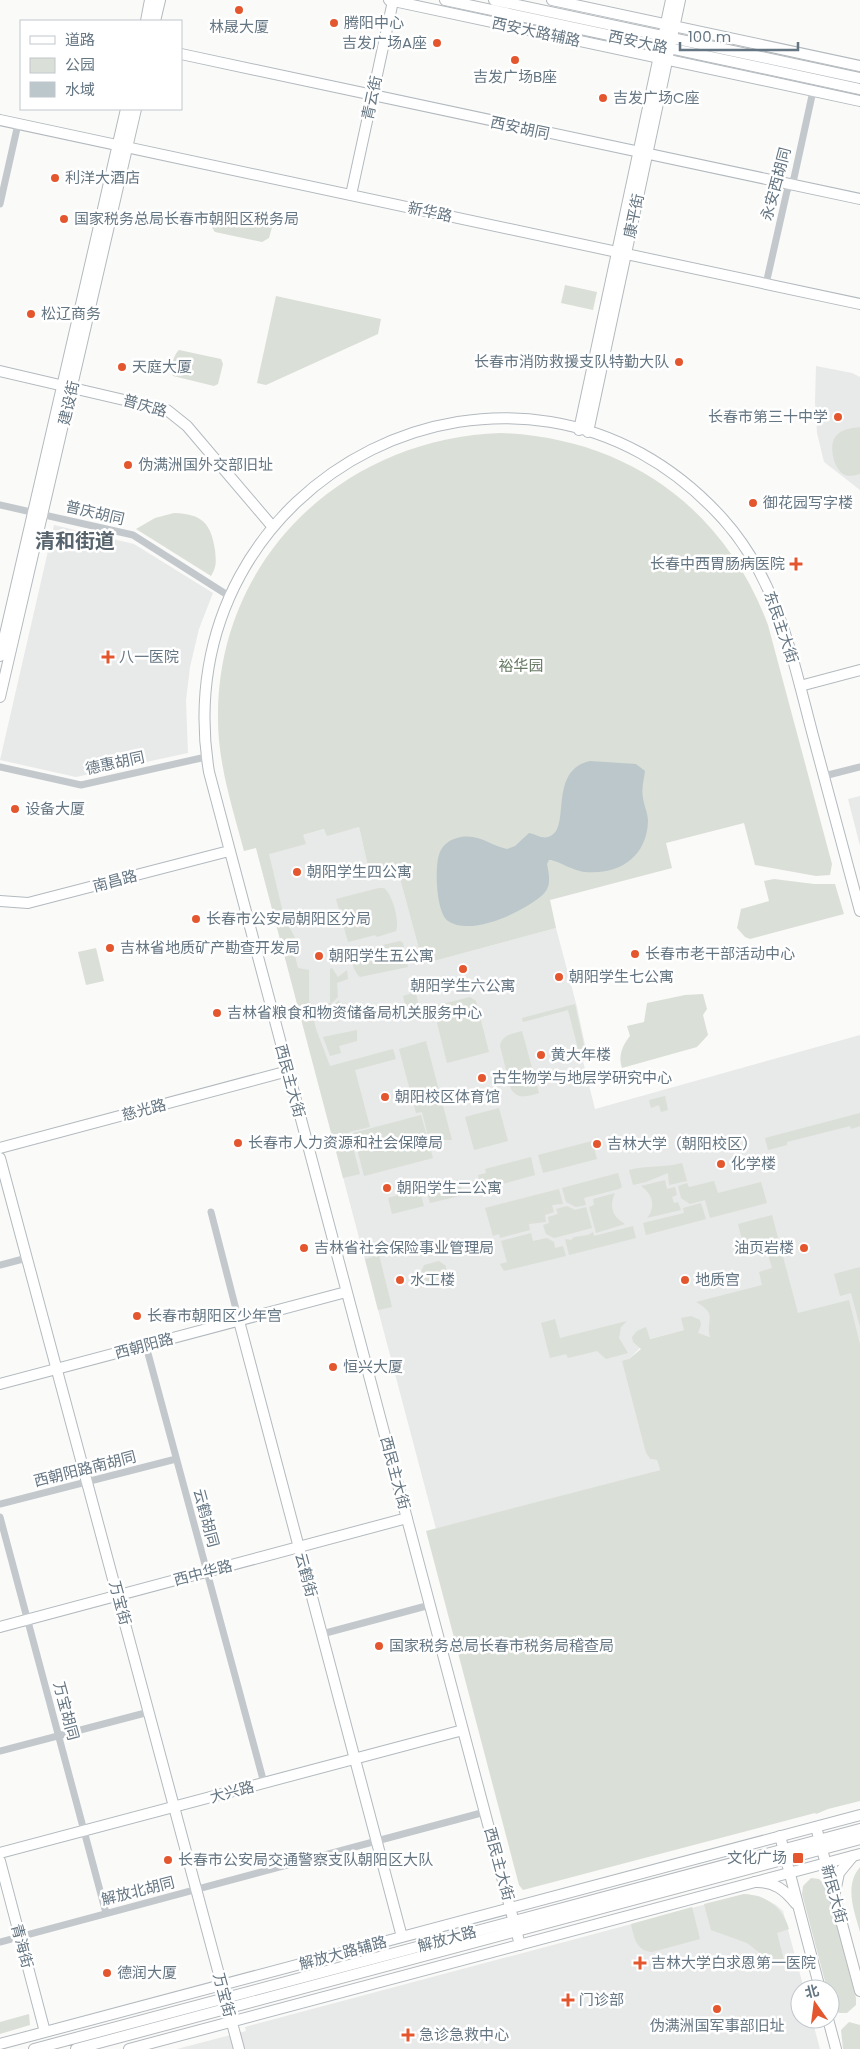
<svg xmlns="http://www.w3.org/2000/svg" width="860" height="2049" viewBox="0 0 860 2049" font-family="Poppins,'Noto Sans SC',sans-serif">
<style>
.built{fill:#e8e9e9}
.green{fill:#dadfd7}
.water{fill:#bbc7cb}
.lines{fill:none;stroke-linecap:round;stroke-linejoin:round}
.secondary-casing{stroke:#b3babf;stroke-width:12}
.primary-casing{stroke:#b5babe;stroke-width:12}
.street{stroke:#c3c8cc;stroke-width:7}
.secondary{stroke:#fff;stroke-width:10}
.primary{stroke:#fff;stroke-width:10}
.poi-dot{fill:#e4572e;stroke:#fff;stroke-width:2}
.labels{text-anchor:middle;stroke-width:5;stroke-linejoin:round;paint-order:stroke}
.poi-label{font-size:15px;fill:#657683;stroke:#fff;text-anchor:start}
.street-label{font-size:15px;fill:#657683;stroke:#fff}
.park-label{font-size:15px;fill:#687a64;stroke:#fff}
.district-label{font-size:20px;font-weight:bold;fill:#57646e;stroke:#fff}
</style>
<rect width="100%" height="100%" fill="#fafaf8"/>
<!-- built -->
<path class="built" d="M816,366L852,373L860,377V490L824,462L817,433L815,402Z
M54,525L134,544L213,593L199,629L190,667L186,701L188,753L76,777L0,760Z
M860,796V846L848,799Z
M359,827L369,871L396,864L423,964L556,928L577,1007L588,1059L583,1061L595,1109L860,1035V1418L711,1337L684,1330L649,1339L629,1359L646,1453L650,1459L657,1460L660,1470L436,1529L256,848L325,829L327,835Z
M744,1894L759,1896L776,1905L783,1911L804,1989H800V2019H812L820,2049H177L246,2031L245,2027Z"/>
<!-- green -->
<path class="green" d="M220,210L268,221L272,227L269,238L262,242L215,232L211,226L214,214Z
M565,285L597,292L593,310L561,303Z
M276,296L381,319L378,334L266,385L257,383Z
M179,350L221,359L223,364L218,384L214,386L173,376C170,370 173,355 179,350Z
M860,427V474C855,475 850,477 845,475C833,470 827,442 838,434C843,429 853,428 860,427Z
M501,433C626,438 724,507 768,625L832,864L830,875L816,876L755,865L744,823L666,843L672,868L550,900L556,928L423,964L396,864L369,871L359,827L327,836L324,829L303,835L306,844L269,854L284,917L301,949L295,956L298,968L309,970V1000L316,1029L330,1066L393,1049L396,1059L355,1070L370,1127L349,1132L360,1174L343,1178L256,848L244,851C232,806 217,761 218,714C219,555 346,438 501,433Z
M174,513C202,514 211,523 215,550C216,561 217,566 211,576L136,529L155,518Z
M774,879L814,884H835L844,914L750,939L745,937L737,928L741,909L769,901L764,881Z
M379,888H384C392,894 400,921 396,931L377,937L375,935L348,942L336,899Z
M400,941L403,943L408,967L360,977C354,972 350,960 353,952Z
M96,948L104,981L86,985L78,952Z
M332,968L338,977L347,970L348,979L337,983L338,997L317,1018L313,1004L327,1006V1003H330V969Z
M416,992L420,1014L408,1017L403,996Z
M703,994L707,1009L703,1015L708,1035L697,1047L622,1068C618,1056 622,1046 630,1036L627,1026L644,1022L647,1003L685,995Z
M470,997L476,1001L489,1052L447,1063L434,1011L438,1005Z
M339,1000L342,1013L320,1019V1018Z
M575,1004L587,1059L581,1060L568,1010L523,1022L522,1018Z
M357,1030V1041L339,1046L341,1053L330,1056L323,1037Z
M522,1031L539,1093C528,1096 518,1100 511,1089L500,1046C502,1034 513,1034 522,1031Z
M426,1041L452,1140H429L422,1112L416,1113L399,1049Z
M665,1096L668,1110L661,1112L659,1105L651,1108L649,1100Z
M499,1108L508,1141L474,1150L465,1117Z
M860,1113V1126L851,1129L850,1126L787,1142V1145L768,1150L765,1138Z
M421,1115L433,1158L364,1176L353,1133Z
M592,1141L597,1159L543,1173L538,1155Z
M531,1157L535,1175L481,1190L478,1175L486,1173L485,1169Z
M682,1163L687,1181L669,1185L668,1173L646,1182L633,1185L629,1170C647,1165 665,1168 682,1163Z
M618,1173L622,1187L619,1189L584,1198L586,1205L576,1207L566,1202L562,1188Z
M459,1180L463,1195L430,1203L426,1189Z
M665,1180L667,1189L675,1187L677,1195L672,1197L674,1203L678,1202L681,1210L647,1218C656,1207 653,1194 641,1186Z
M714,1181L718,1193L761,1182L767,1203L710,1218L705,1200L690,1204L681,1198L678,1186L687,1183L689,1187Z
M419,1189L424,1206L392,1214L388,1198Z
M559,1189L563,1204L552,1205L554,1212L545,1215L546,1222L529,1224L530,1230L500,1238L499,1234L493,1236L485,1208Z
M615,1193C609,1206 612,1217 625,1224L596,1233L589,1207L594,1205L593,1199Z
M701,1203L706,1219L646,1235L643,1223L684,1213L683,1208Z
M567,1206L575,1210L586,1207L592,1228L554,1238L546,1234L543,1225L549,1223L548,1217L558,1214L556,1209Z
M772,1215L798,1313L849,1300L860,1344V1801L828,1809L816,1814L815,1813L523,1890L519,1885L426,1531L660,1470L657,1460L650,1459L646,1453L622,1361L629,1359L641,1349L633,1342L632,1337L637,1331L646,1327L650,1339L684,1330L681,1318L691,1316L700,1320L701,1325L698,1333L710,1337C705,1319 719,1315 696,1302L762,1285L759,1272L772,1268L766,1248L753,1251L751,1242L743,1244L738,1224Z
M633,1226L636,1238L569,1255L565,1239L571,1240L574,1237L588,1235L593,1232L594,1236Z
M531,1233L533,1241L547,1238L554,1242L555,1248L563,1246L566,1256L504,1271L500,1264L507,1262L501,1241Z
M379,1255L392,1307L378,1310L365,1259Z
M439,1261L446,1266V1276L428,1282L424,1279L421,1272L424,1265Z
M860,1267V1327L851,1293L840,1296L834,1274Z
M555,1319L560,1338L627,1321L621,1327L619,1338L628,1353L606,1359L597,1351L568,1358L566,1354L550,1358L541,1323Z
M860,1867V1932C854,1910 844,1886 860,1867Z
M811,1878L819,1879L827,1887L856,1998V2005L847,2013H839L831,2004L830,1989H827L802,1894L803,1886Z
M744,1894C767,1895 783,1908 789,1929L777,1933L785,1964L775,1965L747,1943L711,1930L704,1904Z
M692,1907L700,1939L652,1952C636,1951 634,1937 631,1924Z
M29,2014L30,2025L0,2034V2022Z
M849,2022L860,2025V2049H843L841,2030Z"/>
<!-- water -->
<path class="water" d="M590,761L636,764L645,771C644,780 641,789 643,798C644,806 648,813 648,821C647,857 619,875 585,872C573,871 555,859 549,860L547,864C552,888 549,892 527,906C509,917 468,935 448,921C436,913 434,865 440,852C443,845 449,840 457,838C477,832 489,845 507,849L515,846L529,833C535,834 542,839 548,837C573,831 546,771 590,761Z"/>
<g class="lines">
<!-- secondary casing -->
<g class="secondary-casing">
<path id="secondary" d="M389,0L860,101
M552,0L860,66
M146,21L150,0
M155,21L160,0
M181,54L860,199
M0,120L860,304
M351,195L393,1
M0,371L167,410L187,426L272,526
M579,430L671,0
M588,432L680,0
M0,656L126,109
M800,686L860,670
M0,697L136,109
M0,901L28,903L229,851
M0,1148L288,1071
M0,1158L239,2049
M239,1321L402,1937
M0,1384L346,1292
M0,1627L407,1518
M0,1853L463,1730
M0,1861L45,2032
M520,1945L209,772C160,475 520,294 723,519C777,579 792,656 812,732C828,792 844,852 860,911
M0,2044L860,1815
M129,2049L860,1854"/>
</g>
<!-- primary casing -->
<g class="primary-casing">
<path id="primary" d="M445,0L860,89
M494,0L860,78
M816,1827L860,1991
M780,1836L820,1989
M755,1882C774,1881 785,1890 796,1904
M835,1892L839,1873L853,1856
M828,2019L836,2049
M34,2049L860,1829
M76,2049L860,1839"/>
</g>
<!-- street -->
<path class="street" d="M0,204L18,124
M766,284L787,191L794,178L813,91
M0,505L133,535L229,596
M0,767L81,785L206,757
M824,776L860,767
M211,1212L239,1321
M0,1265L27,1258
M146,1346L264,1783
M0,1504L176,1459
M0,1517L106,1913
M322,1634L430,1605
M0,1751L149,1712
M0,1942L485,1812"/>
<!-- secondary -->
<use href="#secondary" class="secondary"/>
<!-- primary -->
<use href="#primary" class="primary"/>
</g>
<!-- markers -->
<g class="poi-dot">
<circle cx="239" cy="10" r="5"/>
<circle cx="334" cy="23" r="5"/>
<circle cx="437" cy="43" r="5"/>
<circle cx="515" cy="60" r="5"/>
<circle cx="603" cy="98" r="5"/>
<circle cx="55" cy="178" r="5"/>
<circle cx="64" cy="219" r="5"/>
<circle cx="31" cy="314" r="5"/>
<circle cx="679" cy="362" r="5"/>
<circle cx="122" cy="367" r="5"/>
<circle cx="838" cy="417" r="5"/>
<circle cx="128" cy="465" r="5"/>
<circle cx="753" cy="503" r="5"/>
<path d="M793.5 556.5h5v5h5v5h-5v5h-5v-5h-5v-5h5z"/>
<path d="M105.5 649.5h5v5h5v5h-5v5h-5v-5h-5v-5h5z"/>
<circle cx="15" cy="809" r="5"/>
<circle cx="297" cy="872" r="5"/>
<circle cx="196" cy="919" r="5"/>
<circle cx="110" cy="948" r="5"/>
<circle cx="635" cy="954" r="5"/>
<circle cx="319" cy="956" r="5"/>
<circle cx="463" cy="969" r="5"/>
<circle cx="559" cy="977" r="5"/>
<circle cx="217" cy="1013" r="5"/>
<circle cx="541" cy="1055" r="5"/>
<circle cx="482" cy="1078" r="5"/>
<circle cx="385" cy="1097" r="5"/>
<circle cx="238" cy="1143" r="5"/>
<circle cx="597" cy="1144" r="5"/>
<circle cx="721" cy="1164" r="5"/>
<circle cx="387" cy="1188" r="5"/>
<circle cx="304" cy="1248" r="5"/>
<circle cx="804" cy="1248" r="5"/>
<circle cx="400" cy="1280" r="5"/>
<circle cx="685" cy="1280" r="5"/>
<circle cx="137" cy="1316" r="5"/>
<circle cx="333" cy="1367" r="5"/>
<circle cx="379" cy="1646" r="5"/>
<rect x="792" y="1852" width="12" height="12" rx="2.5"/>
<circle cx="168" cy="1860" r="5"/>
<path d="M637.5 1955.5h5v5h5v5h-5v5h-5v-5h-5v-5h5z"/>
<circle cx="107" cy="1973" r="5"/>
<path d="M565.5 1992.5h5v5h5v5h-5v5h-5v-5h-5v-5h5z"/>
<circle cx="717" cy="2009" r="5"/>
<path d="M405.5 2027.5h5v5h5v5h-5v5h-5v-5h-5v-5h5z"/>
</g>
<g class="labels">
<!-- poi labels -->
<g class="poi-label">
<text x="344" y="28">腾阳中心</text>
<text x="239" y="32" text-anchor="middle">林晟大厦</text>
<text x="427" y="48" text-anchor="end">吉发广场A座</text>
<text x="515" y="82" text-anchor="middle">吉发广场B座</text>
<text x="613" y="103">吉发广场C座</text>
<text x="65" y="183">利洋大酒店</text>
<text x="74" y="224">国家税务总局长春市朝阳区税务局</text>
<text x="41" y="319">松辽商务</text>
<text x="669" y="367" text-anchor="end">长春市消防救援支队特勤大队</text>
<text x="132" y="372">天庭大厦</text>
<text x="828" y="422" text-anchor="end">长春市第三十中学</text>
<text x="138" y="470">伪满洲国外交部旧址</text>
<text x="763" y="508">御花园写字楼</text>
<text x="785" y="569" text-anchor="end">长春中西胃肠病医院</text>
<text x="119" y="662">八一医院</text>
<text x="25" y="814">设备大厦</text>
<text x="307" y="877">朝阳学生四公寓</text>
<text x="206" y="924">长春市公安局朝阳区分局</text>
<text x="120" y="953">吉林省地质矿产勘查开发局</text>
<text x="645" y="959">长春市老干部活动中心</text>
<text x="329" y="961">朝阳学生五公寓</text>
<text x="569" y="982">朝阳学生七公寓</text>
<text x="463" y="991" text-anchor="middle">朝阳学生六公寓</text>
<text x="227" y="1018">吉林省粮食和物资储备局机关服务中心</text>
<text x="551" y="1060">黄大年楼</text>
<text x="492" y="1083">古生物学与地层学研究中心</text>
<text x="395" y="1102">朝阳校区体育馆</text>
<text x="248" y="1148">长春市人力资源和社会保障局</text>
<text x="607" y="1149">吉林大学（朝阳校区）</text>
<text x="731" y="1169">化学楼</text>
<text x="397" y="1193">朝阳学生二公寓</text>
<text x="314" y="1253">吉林省社会保险事业管理局</text>
<text x="794" y="1253" text-anchor="end">油页岩楼</text>
<text x="410" y="1285">水工楼</text>
<text x="695" y="1285">地质宫</text>
<text x="147" y="1321">长春市朝阳区少年宫</text>
<text x="343" y="1372">恒兴大厦</text>
<text x="389" y="1651">国家税务总局长春市税务局稽查局</text>
<text x="787" y="1863" text-anchor="end">文化广场</text>
<text x="178" y="1865">长春市公安局交通警察支队朝阳区大队</text>
<text x="651" y="1968">吉林大学白求恩第一医院</text>
<text x="117" y="1978">德润大厦</text>
<text x="579" y="2005">门诊部</text>
<text x="717" y="2031" text-anchor="middle">伪满洲国军事部旧址</text>
<text x="419" y="2040">急诊急救中心</text>
</g>
<!-- street labels -->
<g class="street-label">
<text transform="translate(536 32) rotate(12)" y="5">西安大路辅路</text>
<text transform="translate(638 42) rotate(12)" y="5">西安大路</text>
<text transform="translate(372 98) rotate(-78)" y="5">青云街</text>
<text transform="translate(520 128) rotate(12)" y="5">西安胡同</text>
<text transform="translate(776 184) rotate(-75)" y="5">永安西胡同</text>
<text transform="translate(430 212) rotate(12)" y="5">新华路</text>
<text transform="translate(634 216) rotate(-78)" y="5">康平街</text>
<text transform="translate(69 403) rotate(-77)" y="5">建设街</text>
<text transform="translate(145 406) rotate(16)" y="5">普庆路</text>
<text transform="translate(95 513) rotate(13)" y="5">普庆胡同</text>
<text transform="translate(781 627) rotate(71)" y="5">东民主大街</text>
<text transform="translate(115 763) rotate(-12)" y="5">德惠胡同</text>
<text transform="translate(115 881) rotate(-15)" y="5">南昌路</text>
<text transform="translate(290 1081) rotate(75)" y="5">西民主大街</text>
<text transform="translate(144 1110) rotate(-15)" y="5">慈光路</text>
<text transform="translate(144 1346) rotate(-15)" y="5">西朝阳路</text>
<text transform="translate(85 1469) rotate(-14)" y="5">西朝阳路南胡同</text>
<text transform="translate(395 1473) rotate(75)" y="5">西民主大街</text>
<text transform="translate(206 1518) rotate(75)" y="5">云鹤胡同</text>
<text transform="translate(203 1573) rotate(-15)" y="5">西中华路</text>
<text transform="translate(306 1575) rotate(75)" y="5">云鹤街</text>
<text transform="translate(120 1603) rotate(75)" y="5">万宝街</text>
<text transform="translate(66 1711) rotate(75)" y="5">万宝胡同</text>
<text transform="translate(232 1792) rotate(-15)" y="5">大兴路</text>
<text transform="translate(499 1864) rotate(75)" y="5">西民主大街</text>
<text transform="translate(138 1891) rotate(-14)" y="5">解放北胡同</text>
<text transform="translate(834 1894) rotate(75)" y="5">新民大街</text>
<text transform="translate(447 1939) rotate(-15)" y="5">解放大路</text>
<text transform="translate(22 1946) rotate(75)" y="5">青海街</text>
<text transform="translate(343 1953) rotate(-15)" y="5">解放大路辅路</text>
<text transform="translate(224 1995) rotate(75)" y="5">万宝街</text>
</g>
<!-- park labels -->
<g class="park-label">
<text x="521" y="671">裕华园</text>
</g>
<!-- district labels -->
<g class="district-label">
<text x="75" y="548">清和街道</text>
</g>
</g>
<!-- legend -->
<rect x="20" y="20" width="162" height="90" fill="#ffffff" stroke="#c1c8cd"/>
<rect x="30" y="36" width="25" height="8" fill="#ffffff" stroke="#c1c8cd"/>
<text x="65" y="45" font-size="15" fill="#657683">道路</text>
<rect x="30" y="58" width="25" height="15" fill="#dadfd7" stroke="#c1c8cd"/>
<text x="65" y="70" font-size="15" fill="#657683">公园</text>
<rect x="30" y="82" width="25" height="15" fill="#bbc7cb" stroke="#c1c8cd"/>
<text x="65" y="95" font-size="15" fill="#657683">水域</text>
<!-- north arrow -->
<g transform="translate(815 2004) rotate(346)"><circle r="24" fill="#ffffff" stroke="#c1c8cd"/>
<path d="M0-4L9 19L0 12L-9 19Z" fill="#e4572e"/>
<text y="-8" font-size="14" font-weight="bold" text-anchor="middle" fill="#657683">北</text>
</g>
<!-- scale -->
<path d="M680 42v8h118v-8" fill="none" stroke="#657683" stroke-width="2.5"/>
<text x="688" y="42" font-size="15" fill="#657683" stroke="#ffffff" stroke-width="4" paint-order="stroke">100 m</text>
</svg>
